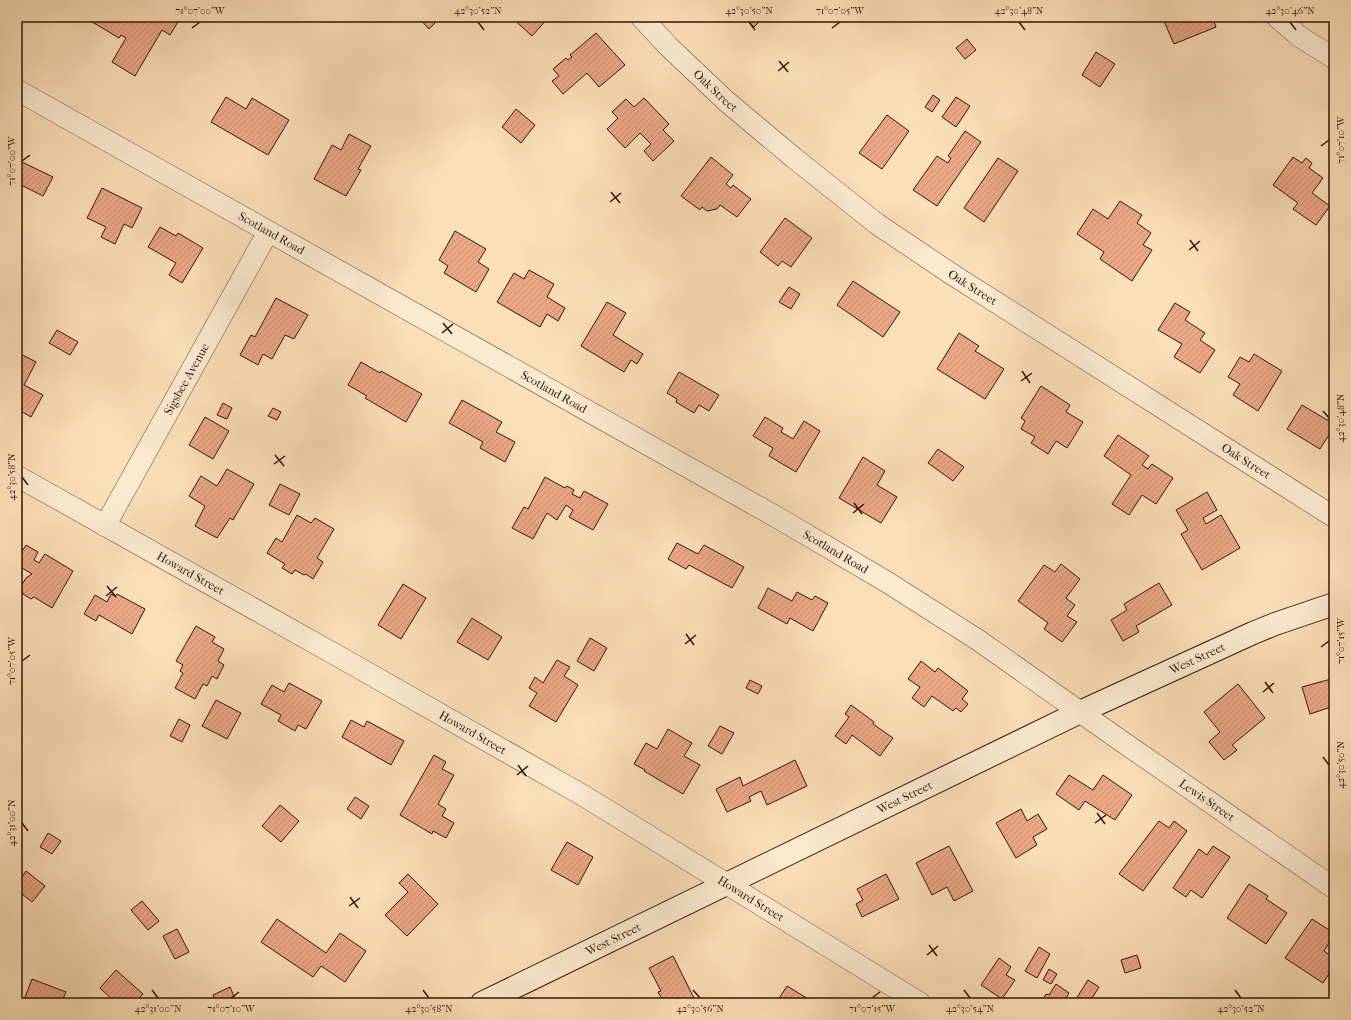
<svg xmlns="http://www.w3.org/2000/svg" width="1351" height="1020" viewBox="0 0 1351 1020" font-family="'IM FELL French Canon',serif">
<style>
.building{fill:url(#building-hatch);stroke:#351508}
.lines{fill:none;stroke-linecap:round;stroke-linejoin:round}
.street-casing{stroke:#664834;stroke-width:22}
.secondary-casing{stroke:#351508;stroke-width:24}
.street{stroke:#fcead0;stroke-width:21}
.secondary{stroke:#fcead0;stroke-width:22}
.ticks{fill:none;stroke:#351508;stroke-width:1.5}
.labels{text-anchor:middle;stroke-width:4;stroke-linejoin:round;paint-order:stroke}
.street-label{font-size:12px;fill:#351508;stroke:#fcead0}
.neatline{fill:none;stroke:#351508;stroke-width:1.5}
.ticks-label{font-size:10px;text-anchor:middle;fill:#351508}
</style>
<defs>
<pattern id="building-hatch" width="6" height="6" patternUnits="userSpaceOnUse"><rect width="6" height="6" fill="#eba887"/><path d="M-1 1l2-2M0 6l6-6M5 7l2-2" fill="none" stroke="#ca9073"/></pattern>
</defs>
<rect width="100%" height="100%" fill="#fbdfb6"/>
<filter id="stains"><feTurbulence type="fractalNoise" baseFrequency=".005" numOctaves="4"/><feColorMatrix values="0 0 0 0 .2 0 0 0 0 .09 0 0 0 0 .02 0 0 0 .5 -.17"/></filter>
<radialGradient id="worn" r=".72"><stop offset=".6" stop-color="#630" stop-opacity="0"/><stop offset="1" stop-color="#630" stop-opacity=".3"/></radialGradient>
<!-- building -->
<path class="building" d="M84,17H175L179,20L170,35L162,30L135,76L112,62L126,38L121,35L119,38Z
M418,17H441L429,29Z
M511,17H549L532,36Z
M743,17H764L754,27Z
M1162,17H1212L1216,27L1174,44Z
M596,33L625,65L599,87L587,73L563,94L552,81L559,76L553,69L566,58L568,60L572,57L570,55Z
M967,39L976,50L965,59L956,48Z
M1096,52L1115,64L1100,87L1082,75Z
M933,95L940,100L932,112L925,107Z
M226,97L246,109L252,98L289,120L268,155L211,122Z
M956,97L970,106L956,127L942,117Z
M644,98L669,124L663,130L674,141L653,161L644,151L651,144L640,133L625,148L607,129L618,118L612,112L626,99L634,107Z
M516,109L535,125L521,143L502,127Z
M887,115L909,131L882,169L859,153Z
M965,131L981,142L937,206L913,190L937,156L948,163L951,158L948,156Z
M349,134L371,146L358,169L361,170L346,196L314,179L332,145L341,150Z
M711,157L733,175L726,184L731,188L733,185L751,199L737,217L720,205L717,209L707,211L702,207L700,210L681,196Z
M1293,157L1302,163L1306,158L1312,163L1309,168L1323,178L1312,193L1330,206L1316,225L1293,209L1298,203L1273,185Z
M998,158L1018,171L984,222L964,208Z
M22,162L53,177L43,196L17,183V172Z
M102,188L142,208L132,228L124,224L115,244L101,237L106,227L87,218Z
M1120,201L1142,215L1137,223L1151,233L1143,245L1152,250L1132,281L1100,259L1104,252L1077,234L1093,209L1108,219Z
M785,218L812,238L791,267L782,261L778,266L760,252Z
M160,227L176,236L178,233L203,248L182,283L169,275L176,263L148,247Z
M455,231L486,249L478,262L489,269L476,292L444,273L448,266L439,260Z
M529,270L554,284L547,297L565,308L558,321L547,314L540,327L497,302L514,273L524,279Z
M853,281L900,312L883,337L837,305Z
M789,287L800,294L791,309L779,302Z
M276,298L308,315L294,339L285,335L272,359L263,354L258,365L240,355L251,335L255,337Z
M607,302L626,313L613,335L643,354L637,364L631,360L624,372L581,346Z
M1175,303L1190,312L1185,320L1205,333L1200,340L1215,350L1200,373L1174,357L1182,344L1158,330Z
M57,330L78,342L70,355L49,343Z
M959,333L979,346L975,351L1004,369L985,399L937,369Z
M17,352L36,362L24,385L43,395L31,417L17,409Z
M1254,354L1282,371L1258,411L1233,395L1240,384L1228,377L1240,357L1249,362Z
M361,362L380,373L381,371L422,394L406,422L365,398L367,396L348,385Z
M679,372L719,395L709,411L699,405L694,413L676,402L677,399L667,393Z
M1041,386L1070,405L1066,412L1083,422L1067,448L1056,441L1048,454L1031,443L1035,437L1021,429L1025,421L1021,418Z
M462,400L502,422L496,432L515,442L505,462L480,448L483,442L449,423Z
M223,403L232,408L227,419L217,415Z
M1302,405L1334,424V427L1320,449L1287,429Z
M273,408L281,412L277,420L268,416Z
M205,417L229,431L213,459L189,445Z
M765,417L783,428L781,432L793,439L804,421L820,431L796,472L769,456L773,448L753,436Z
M1118,435L1149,456L1142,465L1148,469L1152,464L1173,478L1156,504L1142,495L1129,515L1112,504L1131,475L1104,456Z
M938,449L964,467L953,481L928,463Z
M863,457L885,471L877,485L897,497L881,523L839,498Z
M227,469L254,484L233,520L230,518L217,538L195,526L205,506L189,496L201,476L217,486Z
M545,477L565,488L567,486L574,490L572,494L580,498L584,491L608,504L593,530L569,517L573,510L566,505L557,520L547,513L533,539L512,528L524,507L528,509Z
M280,484L300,494L289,515L269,505Z
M1207,492L1217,510L1203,518L1206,524L1221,515L1240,548L1202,570L1181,534L1188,530L1176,510Z
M297,515L311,523L315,518L334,529L317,558L323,562L313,579L306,574L304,575L295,570L292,574L282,568L285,564L267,553L276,538L282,542Z
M677,543L698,554L704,545L744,567L732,588L689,565L686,569L668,559Z
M26,545L38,552L34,560L39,563L45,554L73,571L52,608L34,597L31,599L23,594L21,586L26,578L32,574L17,565V559Z
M1061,564L1080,579L1066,598L1075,605L1067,616L1077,622L1062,642L1044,629L1048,623L1018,601L1044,565L1055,572Z
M1159,583L1172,605L1136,626L1139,632L1123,641L1111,620L1127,610L1124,604Z
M403,584L426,598L401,639L378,625Z
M768,588L792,601L797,592L812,600L815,596L828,603L813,631L790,618L787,624L758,608Z
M111,594L115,596L117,594L145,609L132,634L99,615L96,621L84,614L95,595L107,602Z
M472,618L502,637L488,660L457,642Z
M196,626L215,637L212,642L224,649L218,661L224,665L217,679L212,676L207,686L203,684L195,699L175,688L183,673L180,671L183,665L176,661Z
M590,638L607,648L594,671L577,661Z
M557,660L570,667L564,676L578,685L556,722L529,706L537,693L529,688L535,677L543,683Z
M921,661L935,672L938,668L968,691L962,699L968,704L961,712L956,708L953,711L932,696L924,707L912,698L920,687L908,679Z
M1334,669V706L1310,714L1302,687L1331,679L1329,671Z
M750,680L762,686L758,694L746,688Z
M289,683L322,701L306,729L298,725L295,731L278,721L281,715L261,704L272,685L284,692Z
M1238,684L1265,718L1232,745L1237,750L1224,760L1209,742L1220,732L1204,712Z
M216,700L241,713L227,739L202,726Z
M851,705L874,722L873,724L893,738L880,756L852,735L846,744L835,736L849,717L845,714Z
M179,719L190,725L182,742L170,736Z
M351,720L364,727L367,721L404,741L391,765L342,737Z
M720,726L734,733L722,754L708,746Z
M668,729L692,743L684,756L700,765L683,794L644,771L645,770L634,764L646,743L657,749Z
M434,755L446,762L442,769L454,775L438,804L446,809L442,816L454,823L446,838L433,831L432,834L400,815Z
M795,760L807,786L767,805L761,791L749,797L751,801L727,812L716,789L740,777L743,786Z
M1069,775L1093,790L1103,775L1132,795L1115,820L1085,801L1079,810L1056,794Z
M355,797L369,806L361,819L347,809Z
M280,805L299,821L281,842L262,826Z
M1021,809L1027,821L1038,814L1047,829L1033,837L1037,845L1016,858L996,823Z
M1159,821L1169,828L1174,821L1187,831L1143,891L1119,874Z
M48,833L61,841L52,854L40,847Z
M567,842L593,857L578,885L551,870Z
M949,846L973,891L954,901L947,887L932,895L916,863Z
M1213,846L1230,857L1202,898L1191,890L1186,897L1173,888L1199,849L1207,855Z
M26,871L45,886L32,902L17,890V884Z
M408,874L438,904L407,936L385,915L408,892L399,883Z
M886,874L899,899L862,917L856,904L863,900L857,889Z
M1249,884L1268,896L1266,899L1287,913L1266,944L1227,918Z
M142,901L159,921L148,930L131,910Z
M277,919L326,953L340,933L366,951L345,982L321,966L313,977L261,942Z
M1312,919L1334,933V935L1324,951L1334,958V966L1323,983L1285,958Z
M177,929L189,952L175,959L163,936Z
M1039,947L1050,954L1037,978L1025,971Z
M1137,955L1141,968L1125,973L1121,960Z
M673,956L694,998L683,1003H664L658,992L661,991L649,968Z
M999,958L1011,967L1006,975L1015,980L1002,999L981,985Z
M1049,969L1057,974L1051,984L1043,980Z
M116,970L143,994L135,1003H116L100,988Z
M32,979L66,992L61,1003H23Z
M1088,980L1099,987L1089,1003H1082L1076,999Z
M1056,984L1069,993L1063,1003H1041L1046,994L1049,995Z
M787,986L815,1003H776Z
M230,987L237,1003H216L213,995Z"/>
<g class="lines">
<!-- street casing -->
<g class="street-casing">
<g id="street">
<path id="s1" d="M641,17L669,47L726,101L794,158L877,224L953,275L1334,517"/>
<path d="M1277,17L1300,37L1334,58"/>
<path id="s2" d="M17,90L780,519L887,582L978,640L1117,738L1334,888"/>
<path id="s3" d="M17,476L345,660L584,796L920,1003"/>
<path id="s4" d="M105,526L268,232"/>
</g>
</g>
<!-- secondary casing -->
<g class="secondary-casing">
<g id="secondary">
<path id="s5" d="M482,1003L1080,712L1253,633L1275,624L1334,604"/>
</g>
</g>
<!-- street -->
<use href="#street" class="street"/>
<!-- secondary -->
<use href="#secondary" class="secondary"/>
</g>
<!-- ticks -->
<path class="ticks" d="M478,22L484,30M749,22L755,30M1019,22L1025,30M1290,22L1296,30M192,28L200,22M832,28L840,22M779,61L788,72M778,71L789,62M1321,146L1329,140M22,161L30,155M611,192L620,203M610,202L621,193M1190,240L1198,251M1189,250L1200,241M443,323L452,334M442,333L453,324M1022,371L1030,383M1021,381L1032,373M1323,411L1329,418M275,455L284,466M274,464L285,456M22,477L28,485M854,503L862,514M853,513L864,504M107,586L116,597M106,596L117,587M686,634L694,645M685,644L696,635M1321,647L1329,641M22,661L30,655M1265,682L1273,693M1263,692L1274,683M1323,757L1329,765M518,765L526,776M517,775L528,766M1097,813L1105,824M22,823L28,831M1095,823L1106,815M350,897L358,908M349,906L360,898M929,945L937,956M927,955L938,946M152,990L158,998M423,990L429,998M693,990L700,998M964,990L970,998M1235,990L1241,998M231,998L239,992M872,998L880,992"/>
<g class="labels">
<!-- street labels -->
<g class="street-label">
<text dy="4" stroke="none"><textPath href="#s1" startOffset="105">Oak Street</textPath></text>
<text dy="4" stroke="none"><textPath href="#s2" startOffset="292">Scotland Road</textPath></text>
<text dy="4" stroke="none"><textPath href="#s1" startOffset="429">Oak Street</textPath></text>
<text dy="4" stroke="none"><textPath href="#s4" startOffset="168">Sigsbee Avenue</textPath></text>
<text dy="4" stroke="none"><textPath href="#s2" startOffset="616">Scotland Road</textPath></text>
<text dy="4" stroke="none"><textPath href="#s1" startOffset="753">Oak Street</textPath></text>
<text dy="4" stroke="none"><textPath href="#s2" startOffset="940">Scotland Road</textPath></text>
<text dy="4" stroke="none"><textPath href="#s3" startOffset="199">Howard Street</textPath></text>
<text dy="4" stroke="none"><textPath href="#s5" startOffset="794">West Street</textPath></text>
<text dy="4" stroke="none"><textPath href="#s3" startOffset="523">Howard Street</textPath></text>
<text dy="4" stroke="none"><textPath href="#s5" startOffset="470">West Street</textPath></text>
<text dy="4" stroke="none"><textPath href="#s2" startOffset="1387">Lewis Street</textPath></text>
<text dy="4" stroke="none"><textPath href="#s3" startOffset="847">Howard Street</textPath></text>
<text dy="4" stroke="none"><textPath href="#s5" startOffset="146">West Street</textPath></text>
</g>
</g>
<!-- margin -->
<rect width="1351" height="1020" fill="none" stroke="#fbdfb6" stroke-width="44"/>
<rect x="22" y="22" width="1307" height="976" class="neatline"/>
<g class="ticks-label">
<text x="200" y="14">71°07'00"W</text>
<text x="478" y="14">42°30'52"N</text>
<text x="749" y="14">42°30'50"N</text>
<text x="840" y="14">71°07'05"W</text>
<text x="1019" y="14">42°30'48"N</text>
<text x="1290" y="14">42°30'46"N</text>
<text transform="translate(1340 140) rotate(-90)" y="4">71°07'10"W</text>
<text transform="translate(11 161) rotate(-90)" y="4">71°07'00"W</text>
<text transform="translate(1340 418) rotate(-90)" y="4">42°30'48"N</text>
<text transform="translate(11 477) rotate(-90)" y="4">42°30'58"N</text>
<text transform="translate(1340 641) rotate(-90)" y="4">71°07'15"W</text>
<text transform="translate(11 661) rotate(-90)" y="4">71°07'05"W</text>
<text transform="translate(1340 765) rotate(-90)" y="4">42°30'50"N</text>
<text transform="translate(11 823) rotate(-90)" y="4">42°31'00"N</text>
<text x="158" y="1012">42°31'00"N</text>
<text x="231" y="1012">71°07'10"W</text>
<text x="429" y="1012">42°30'58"N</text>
<text x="700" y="1012">42°30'56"N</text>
<text x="872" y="1012">71°07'15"W</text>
<text x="970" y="1012">42°30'54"N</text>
<text x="1241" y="1012">42°30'52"N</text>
</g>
<rect width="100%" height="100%" filter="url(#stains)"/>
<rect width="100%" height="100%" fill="url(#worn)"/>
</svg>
